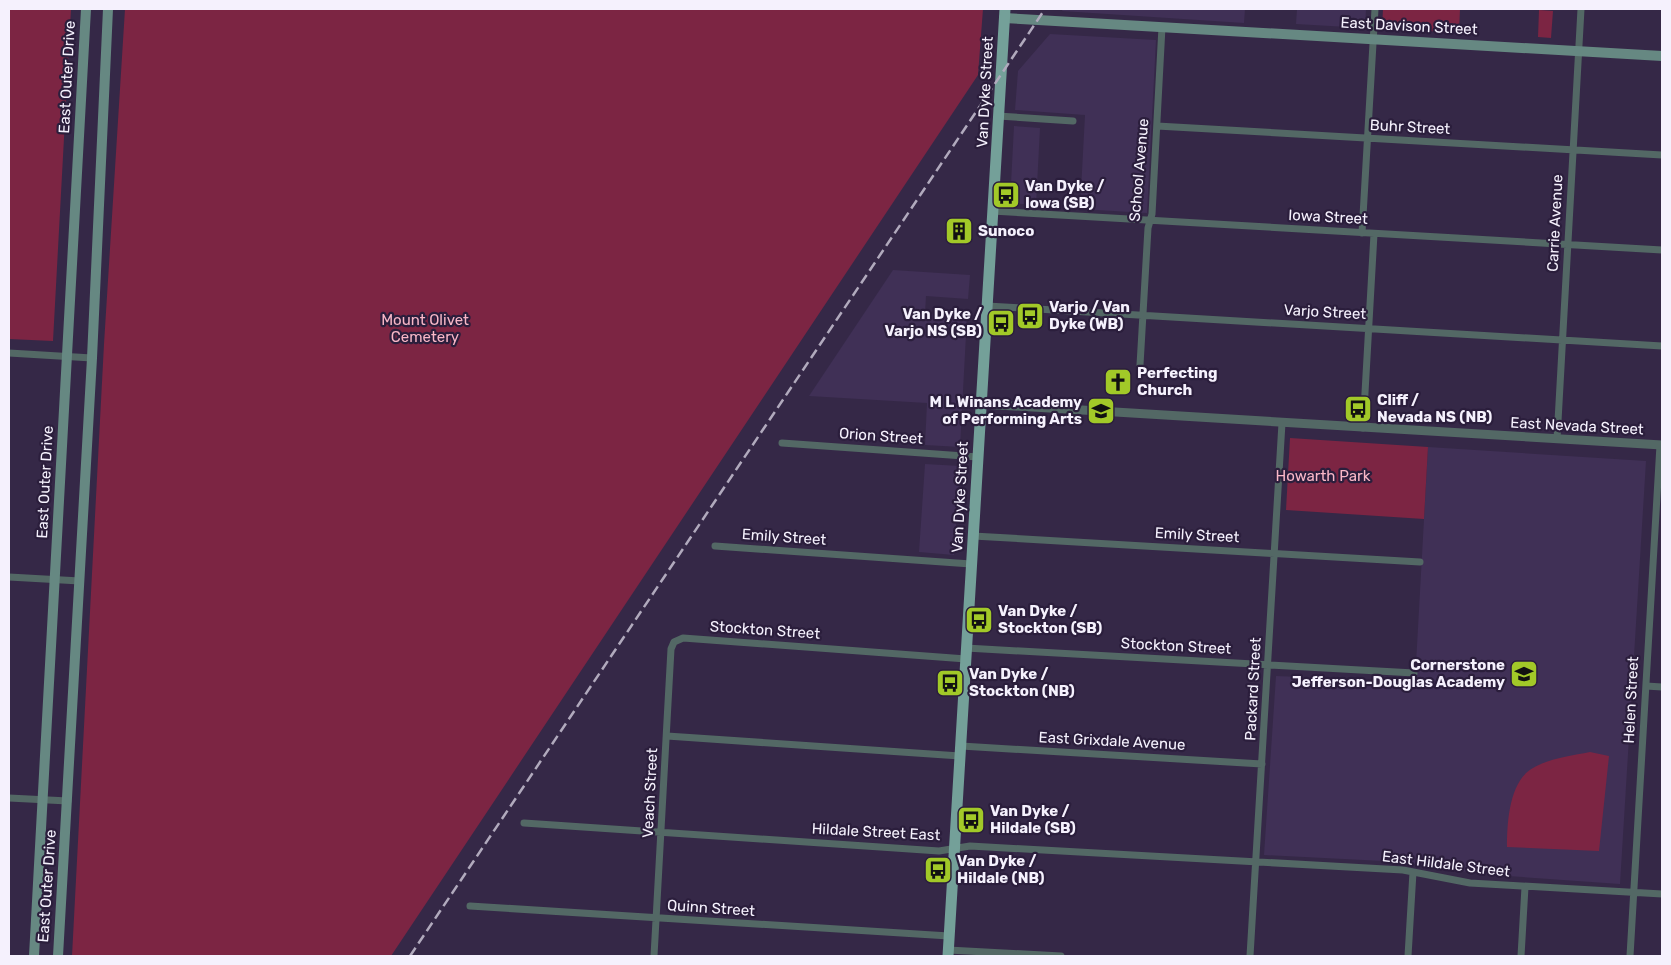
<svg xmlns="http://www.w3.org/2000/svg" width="1671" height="965" viewBox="0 0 1671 965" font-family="Rubik,sans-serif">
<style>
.built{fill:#403056}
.green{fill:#7c2543}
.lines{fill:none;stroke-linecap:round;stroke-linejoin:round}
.minor{stroke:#536865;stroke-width:7}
.tertiary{stroke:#536865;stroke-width:9}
.secondary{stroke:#668882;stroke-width:10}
.primary{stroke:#74a099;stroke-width:11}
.rail{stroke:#b1aabd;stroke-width:2.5;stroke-dasharray:10 5;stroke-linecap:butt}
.labels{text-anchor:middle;stroke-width:4.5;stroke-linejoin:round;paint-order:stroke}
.street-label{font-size:15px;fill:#f5f1fd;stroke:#2b1e3c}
.poi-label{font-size:15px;font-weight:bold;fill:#f5f1fd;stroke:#2b1e3c;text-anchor:start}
.park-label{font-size:15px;fill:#f9b7c7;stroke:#2b1e3c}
</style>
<rect width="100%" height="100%" fill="#352847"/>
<!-- built -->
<path class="built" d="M1063,9H1245L1244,23L1062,11Z
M1297,9H1366L1365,28L1296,24Z
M1050,34L1156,40L1147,213L1080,209L1085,115L1015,110L1018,71Z
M1014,126L1040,128L1036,205L1010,203Z
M893,270L970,275L968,299L926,296L925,313L967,316L960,447L925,445L927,403L809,396Z
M1428,447L1646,461L1620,884L1480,874L1403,862L1264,855L1276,676L1415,682Z
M925,464L960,466L954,555L919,552Z"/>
<!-- green -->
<path class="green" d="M9,9H71L53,341L9,339Z
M125,9H983L978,75L391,956H72L104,344Z
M1383,9H1460L1459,33L1382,28Z
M1539,10L1553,11L1551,38L1538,37Z
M1290,438L1428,447L1424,519L1286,510Z
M1590,752L1609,756L1599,851L1507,847C1507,823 1509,781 1533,768C1550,758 1571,756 1590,752Z"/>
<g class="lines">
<!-- minor -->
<path class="minor" d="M998,116L1073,121
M1157,126L1662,155
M992,211L1662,250
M1362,233L1375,9
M987,306L1662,346
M9,353L92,358
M1140,365L1148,228L1152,214L1162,27
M1363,428L1374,234
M1557,439L1581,9
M782,443L978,457
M973,536L1420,562
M715,546L971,564
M9,577L80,581
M966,648L1414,673
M1646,686L1662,687
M667,736L960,756
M961,746L1262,764
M9,798L68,801
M524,823L939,851L970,846L1403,870L1470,883L1662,894
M470,906L949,936
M948,950L1061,956
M654,956L671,649L674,642L683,638L966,659
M1250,956L1282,423
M1408,956L1413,872
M1521,956L1525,887
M1630,956L1660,445"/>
<!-- tertiary -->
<path class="tertiary" d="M981,404L1662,445"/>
<!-- secondary -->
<path class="secondary" d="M1004,18L1662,56
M34,956L86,9
M58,956L92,358L108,9"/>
<!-- primary -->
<path class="primary" d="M948,956L1005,9"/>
<!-- rail -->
<path class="rail" d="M410,956L1045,9"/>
</g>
<!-- icons -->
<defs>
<g id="bus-square" transform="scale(1.4375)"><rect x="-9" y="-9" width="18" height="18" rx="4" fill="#a2c928" stroke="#2b1e3c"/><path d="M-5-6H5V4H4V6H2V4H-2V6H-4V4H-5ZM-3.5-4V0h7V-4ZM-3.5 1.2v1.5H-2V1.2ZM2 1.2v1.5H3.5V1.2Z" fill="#111"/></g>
<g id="building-square" transform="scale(1.4375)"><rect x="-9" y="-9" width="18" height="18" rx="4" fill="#a2c928" stroke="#2b1e3c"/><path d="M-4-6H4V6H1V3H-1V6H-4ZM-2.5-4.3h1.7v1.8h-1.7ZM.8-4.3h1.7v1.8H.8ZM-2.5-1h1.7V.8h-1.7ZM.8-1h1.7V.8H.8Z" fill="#111"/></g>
<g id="church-square" transform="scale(1.4375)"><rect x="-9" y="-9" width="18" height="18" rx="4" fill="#a2c928" stroke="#2b1e3c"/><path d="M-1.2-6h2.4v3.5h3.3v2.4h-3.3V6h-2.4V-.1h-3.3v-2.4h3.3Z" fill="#111"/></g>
<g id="school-square" transform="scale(1.4375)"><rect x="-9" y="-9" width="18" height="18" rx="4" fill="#a2c928" stroke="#2b1e3c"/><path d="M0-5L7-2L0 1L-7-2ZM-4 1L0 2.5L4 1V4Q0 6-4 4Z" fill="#111"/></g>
</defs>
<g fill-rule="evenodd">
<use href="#bus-square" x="1006" y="195"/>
<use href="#building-square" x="959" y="231"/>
<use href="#bus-square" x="1030" y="316"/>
<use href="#bus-square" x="1001" y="323"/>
<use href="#church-square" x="1118" y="382"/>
<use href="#bus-square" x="1358" y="409"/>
<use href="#school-square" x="1101" y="411"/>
<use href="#bus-square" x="979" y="620"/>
<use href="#school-square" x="1524" y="674"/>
<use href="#bus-square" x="950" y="683"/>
<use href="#bus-square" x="971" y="820"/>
<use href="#bus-square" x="938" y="870"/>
</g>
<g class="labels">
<!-- street labels -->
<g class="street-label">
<text transform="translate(1409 26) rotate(3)" y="5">East Davison Street</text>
<text transform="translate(67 77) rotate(-87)" y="5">East Outer Drive</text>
<text transform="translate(985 92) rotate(-87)" y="5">Van Dyke Street</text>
<text transform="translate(1410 127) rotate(3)" y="5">Buhr Street</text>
<text transform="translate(1139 170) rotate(-85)" y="5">School Avenue</text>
<text transform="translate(1328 217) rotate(3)" y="5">Iowa Street</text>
<text transform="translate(1555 223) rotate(-87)" y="5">Carrie Avenue</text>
<text transform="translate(1325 312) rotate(3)" y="5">Varjo Street</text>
<text transform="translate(1577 426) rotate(3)" y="5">East Nevada Street</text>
<text transform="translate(881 436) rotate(4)" y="5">Orion Street</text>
<text transform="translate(45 482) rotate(-87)" y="5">East Outer Drive</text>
<text transform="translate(960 497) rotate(-87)" y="5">Van Dyke Street</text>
<text transform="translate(1197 535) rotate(3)" y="5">Emily Street</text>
<text transform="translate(784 537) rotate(4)" y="5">Emily Street</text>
<text transform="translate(765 630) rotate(4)" y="5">Stockton Street</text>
<text transform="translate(1176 646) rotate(3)" y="5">Stockton Street</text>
<text transform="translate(1253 689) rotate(-87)" y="5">Packard Street</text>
<text transform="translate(1631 700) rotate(-87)" y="5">Helen Street</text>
<text transform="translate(1112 741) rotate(3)" y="5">East Grixdale Avenue</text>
<text transform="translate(650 793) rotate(-87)" y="5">Veach Street</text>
<text transform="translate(876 832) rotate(3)" y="5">Hildale Street East</text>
<text transform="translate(1446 864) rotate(7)" y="5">East Hildale Street</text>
<text transform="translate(47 886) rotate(-86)" y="5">East Outer Drive</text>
<text transform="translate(711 908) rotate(4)" y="5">Quinn Street</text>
</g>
<!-- poi labels -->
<g class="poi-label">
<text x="1025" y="191">Van Dyke /<tspan x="1025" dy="17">Iowa (SB)</tspan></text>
<text x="978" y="236">Sunoco</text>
<text x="1049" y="312">Varjo / Van<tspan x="1049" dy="17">Dyke (WB)</tspan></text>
<text x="982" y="319" text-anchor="end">Van Dyke /<tspan x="982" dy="17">Varjo NS (SB)</tspan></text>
<text x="1137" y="378">Perfecting<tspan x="1137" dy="17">Church</tspan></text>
<text x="1377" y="405">Cliff /<tspan x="1377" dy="17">Nevada NS (NB)</tspan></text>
<text x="1082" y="407" text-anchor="end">M L Winans Academy<tspan x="1082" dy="17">of Performing Arts</tspan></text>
<text x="998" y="616">Van Dyke /<tspan x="998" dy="17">Stockton (SB)</tspan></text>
<text x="1505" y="670" text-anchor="end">Cornerstone<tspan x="1505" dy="17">Jefferson-Douglas Academy</tspan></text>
<text x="969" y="679">Van Dyke /<tspan x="969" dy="17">Stockton (NB)</tspan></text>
<text x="990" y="816">Van Dyke /<tspan x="990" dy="17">Hildale (SB)</tspan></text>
<text x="957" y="866">Van Dyke /<tspan x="957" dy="17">Hildale (NB)</tspan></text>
</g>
<!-- park labels -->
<g class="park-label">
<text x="425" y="325">Mount Olivet<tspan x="425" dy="17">Cemetery</tspan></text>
<text x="1323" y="481">Howarth Park</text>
</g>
</g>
<!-- border -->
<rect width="1671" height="965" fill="none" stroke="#f5f1fd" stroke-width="20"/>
</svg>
